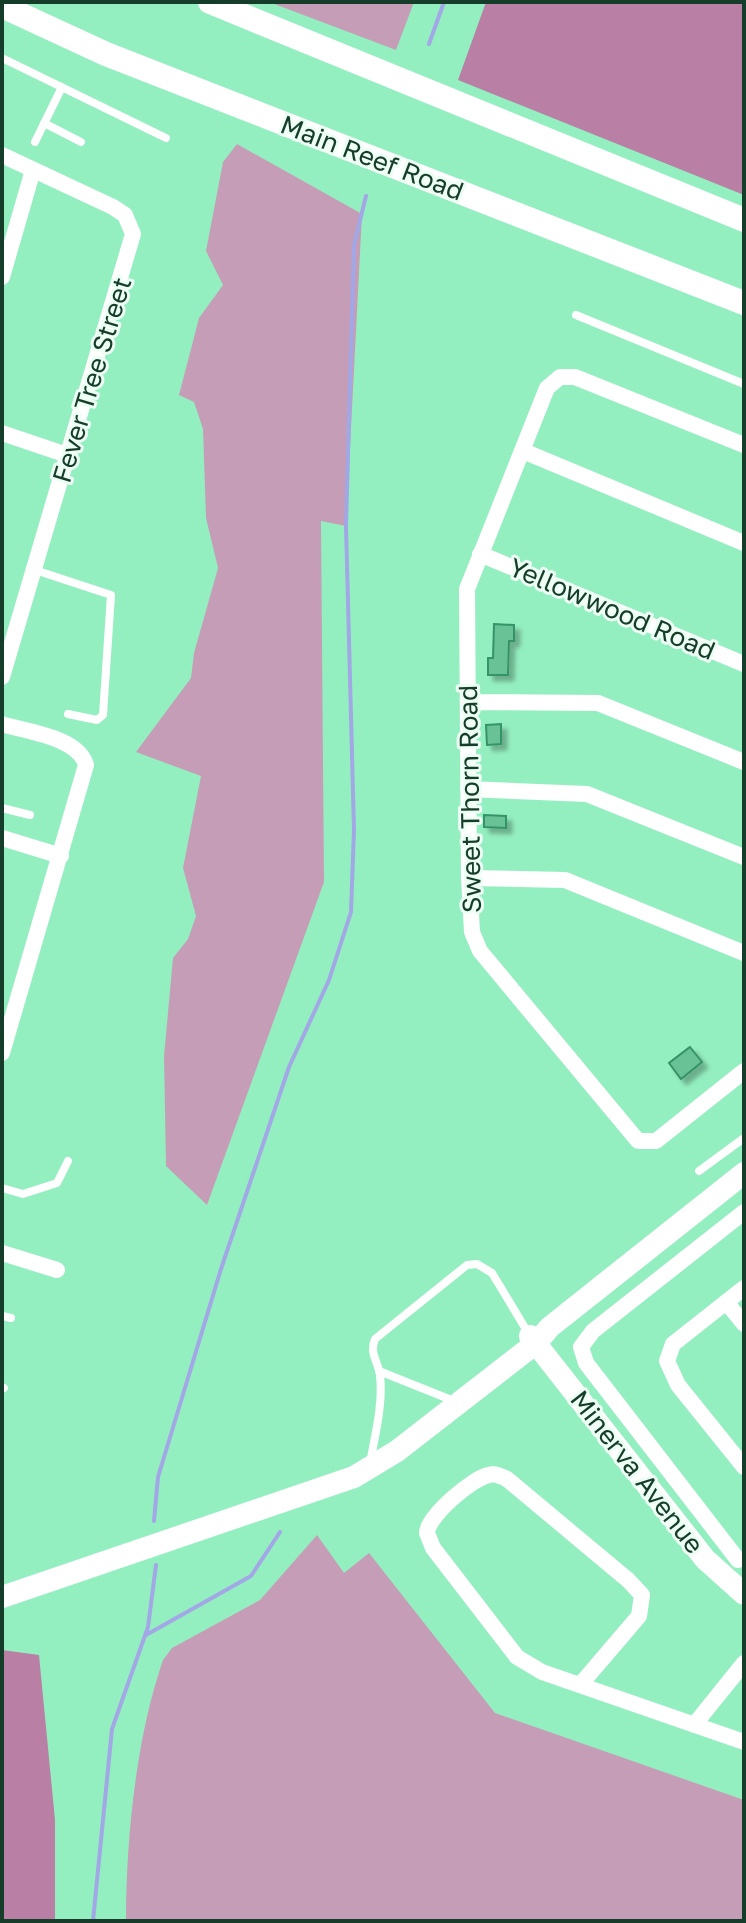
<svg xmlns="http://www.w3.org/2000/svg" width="746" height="1923" viewBox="0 0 746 1923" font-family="'Golos Text',sans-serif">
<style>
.green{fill:#c69db7}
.forest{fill:#b97fa5}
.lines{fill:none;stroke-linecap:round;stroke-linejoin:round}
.stream{stroke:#a2a7e5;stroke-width:4}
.building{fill:#68c295;stroke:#369368;stroke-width:2;filter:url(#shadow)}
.lane{stroke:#fff;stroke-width:8}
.street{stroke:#fff;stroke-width:16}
.secondary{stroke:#fff;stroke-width:22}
.primary{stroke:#fff;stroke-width:24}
.labels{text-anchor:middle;stroke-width:6;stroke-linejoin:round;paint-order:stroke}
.street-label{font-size:26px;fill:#163c2a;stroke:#edfef4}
</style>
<defs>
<filter id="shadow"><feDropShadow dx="5.5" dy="5.5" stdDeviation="2" flood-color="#0004"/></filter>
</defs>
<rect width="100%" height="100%" fill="#94efc0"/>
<!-- green -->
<path class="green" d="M269,2H414L396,50Z
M237,144L362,214L346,526L321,521L324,882L207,1205L166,1166L164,1056L173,958L188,939L196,916L183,868L201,776L136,752L191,678L194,653L218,568L206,518L203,429L194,402L179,395L199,318L223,285L206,251L223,162Z
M317,1535L344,1573L369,1553L495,1713L744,1800V1921H126C126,1839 136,1738 163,1660L172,1648L260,1600Z"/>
<!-- forest -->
<path class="forest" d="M486,2H744V195L458,80Z
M2,1650L39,1655L55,1820V1921H2Z"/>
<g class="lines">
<!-- stream -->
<path class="stream" d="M429,44L444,2
M154,1521L158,1477L221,1269L289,1067L329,980L351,912L354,830L346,526L354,245L366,196
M146,1635L251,1576L280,1532
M93,1921L112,1729L148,1627L156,1565"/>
</g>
<!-- building -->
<path class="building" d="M494,624L514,625V641H509L508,675H488V658H493Z
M501,724V744L487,745L486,725Z
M484,815L506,816V828L484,827Z
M690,1047L702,1062L681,1079L669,1063Z"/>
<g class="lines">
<!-- lane -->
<path class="lane" d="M2,58L166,138
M44,123L81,142
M35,142L62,87
M576,315L744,384
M35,570L111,595L103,715L97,720L68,714
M2,808L30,815
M699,1171L744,1138
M2,1188L23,1194L57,1183L68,1161
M2,1316L11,1318
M379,1371L449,1399
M2,1387L4,1388
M371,1458C376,1430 383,1404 380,1375C378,1361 369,1354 375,1339L467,1265L477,1264L492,1273L530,1336"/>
<!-- street -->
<path class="street" d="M2,155L113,207L125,215L133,234L2,677
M2,277L33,170
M2,433L70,456
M744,445L575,377H560L547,388L467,589L469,878L472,932L480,951L638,1141H656L744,1071
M523,451L744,543
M480,554L744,664
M468,702L598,703L744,762
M2,724C27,732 78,737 86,765L2,1053
M468,789L587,794L744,857
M2,838L61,856
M469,878L565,880L744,953
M2,1253L57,1270
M744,1288L673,1344L667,1361L678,1385L744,1467
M726,1302L744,1324
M738,1560L586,1363L581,1347L593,1331L744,1212
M580,1685L639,1616L642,1595L628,1580L507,1479C501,1476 495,1473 489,1475C472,1478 427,1517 427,1533L433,1548L517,1657L542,1672L744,1742
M694,1725L744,1663"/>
<!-- secondary -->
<path class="secondary" d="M530,1336L705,1559L744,1594
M2,1597L354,1477L397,1451L536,1343L550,1327L744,1173"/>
<!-- primary -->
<path class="primary" d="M210,2L744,220
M2,6L106,54L744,303"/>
</g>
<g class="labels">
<!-- street labels -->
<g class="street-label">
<text transform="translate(372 158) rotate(21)" y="9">Main Reef Road</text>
<text transform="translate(92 380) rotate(-73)" y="9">Fever Tree Street</text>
<text transform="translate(612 609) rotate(23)" y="9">Yellowwood Road</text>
<text transform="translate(470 799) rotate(-91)" y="9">Sweet Thorn Road</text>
<text transform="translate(637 1472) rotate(52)" y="9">Minerva Avenue</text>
</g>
</g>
<!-- border -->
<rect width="746" height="1923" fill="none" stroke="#163c2a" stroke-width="8"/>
</svg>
